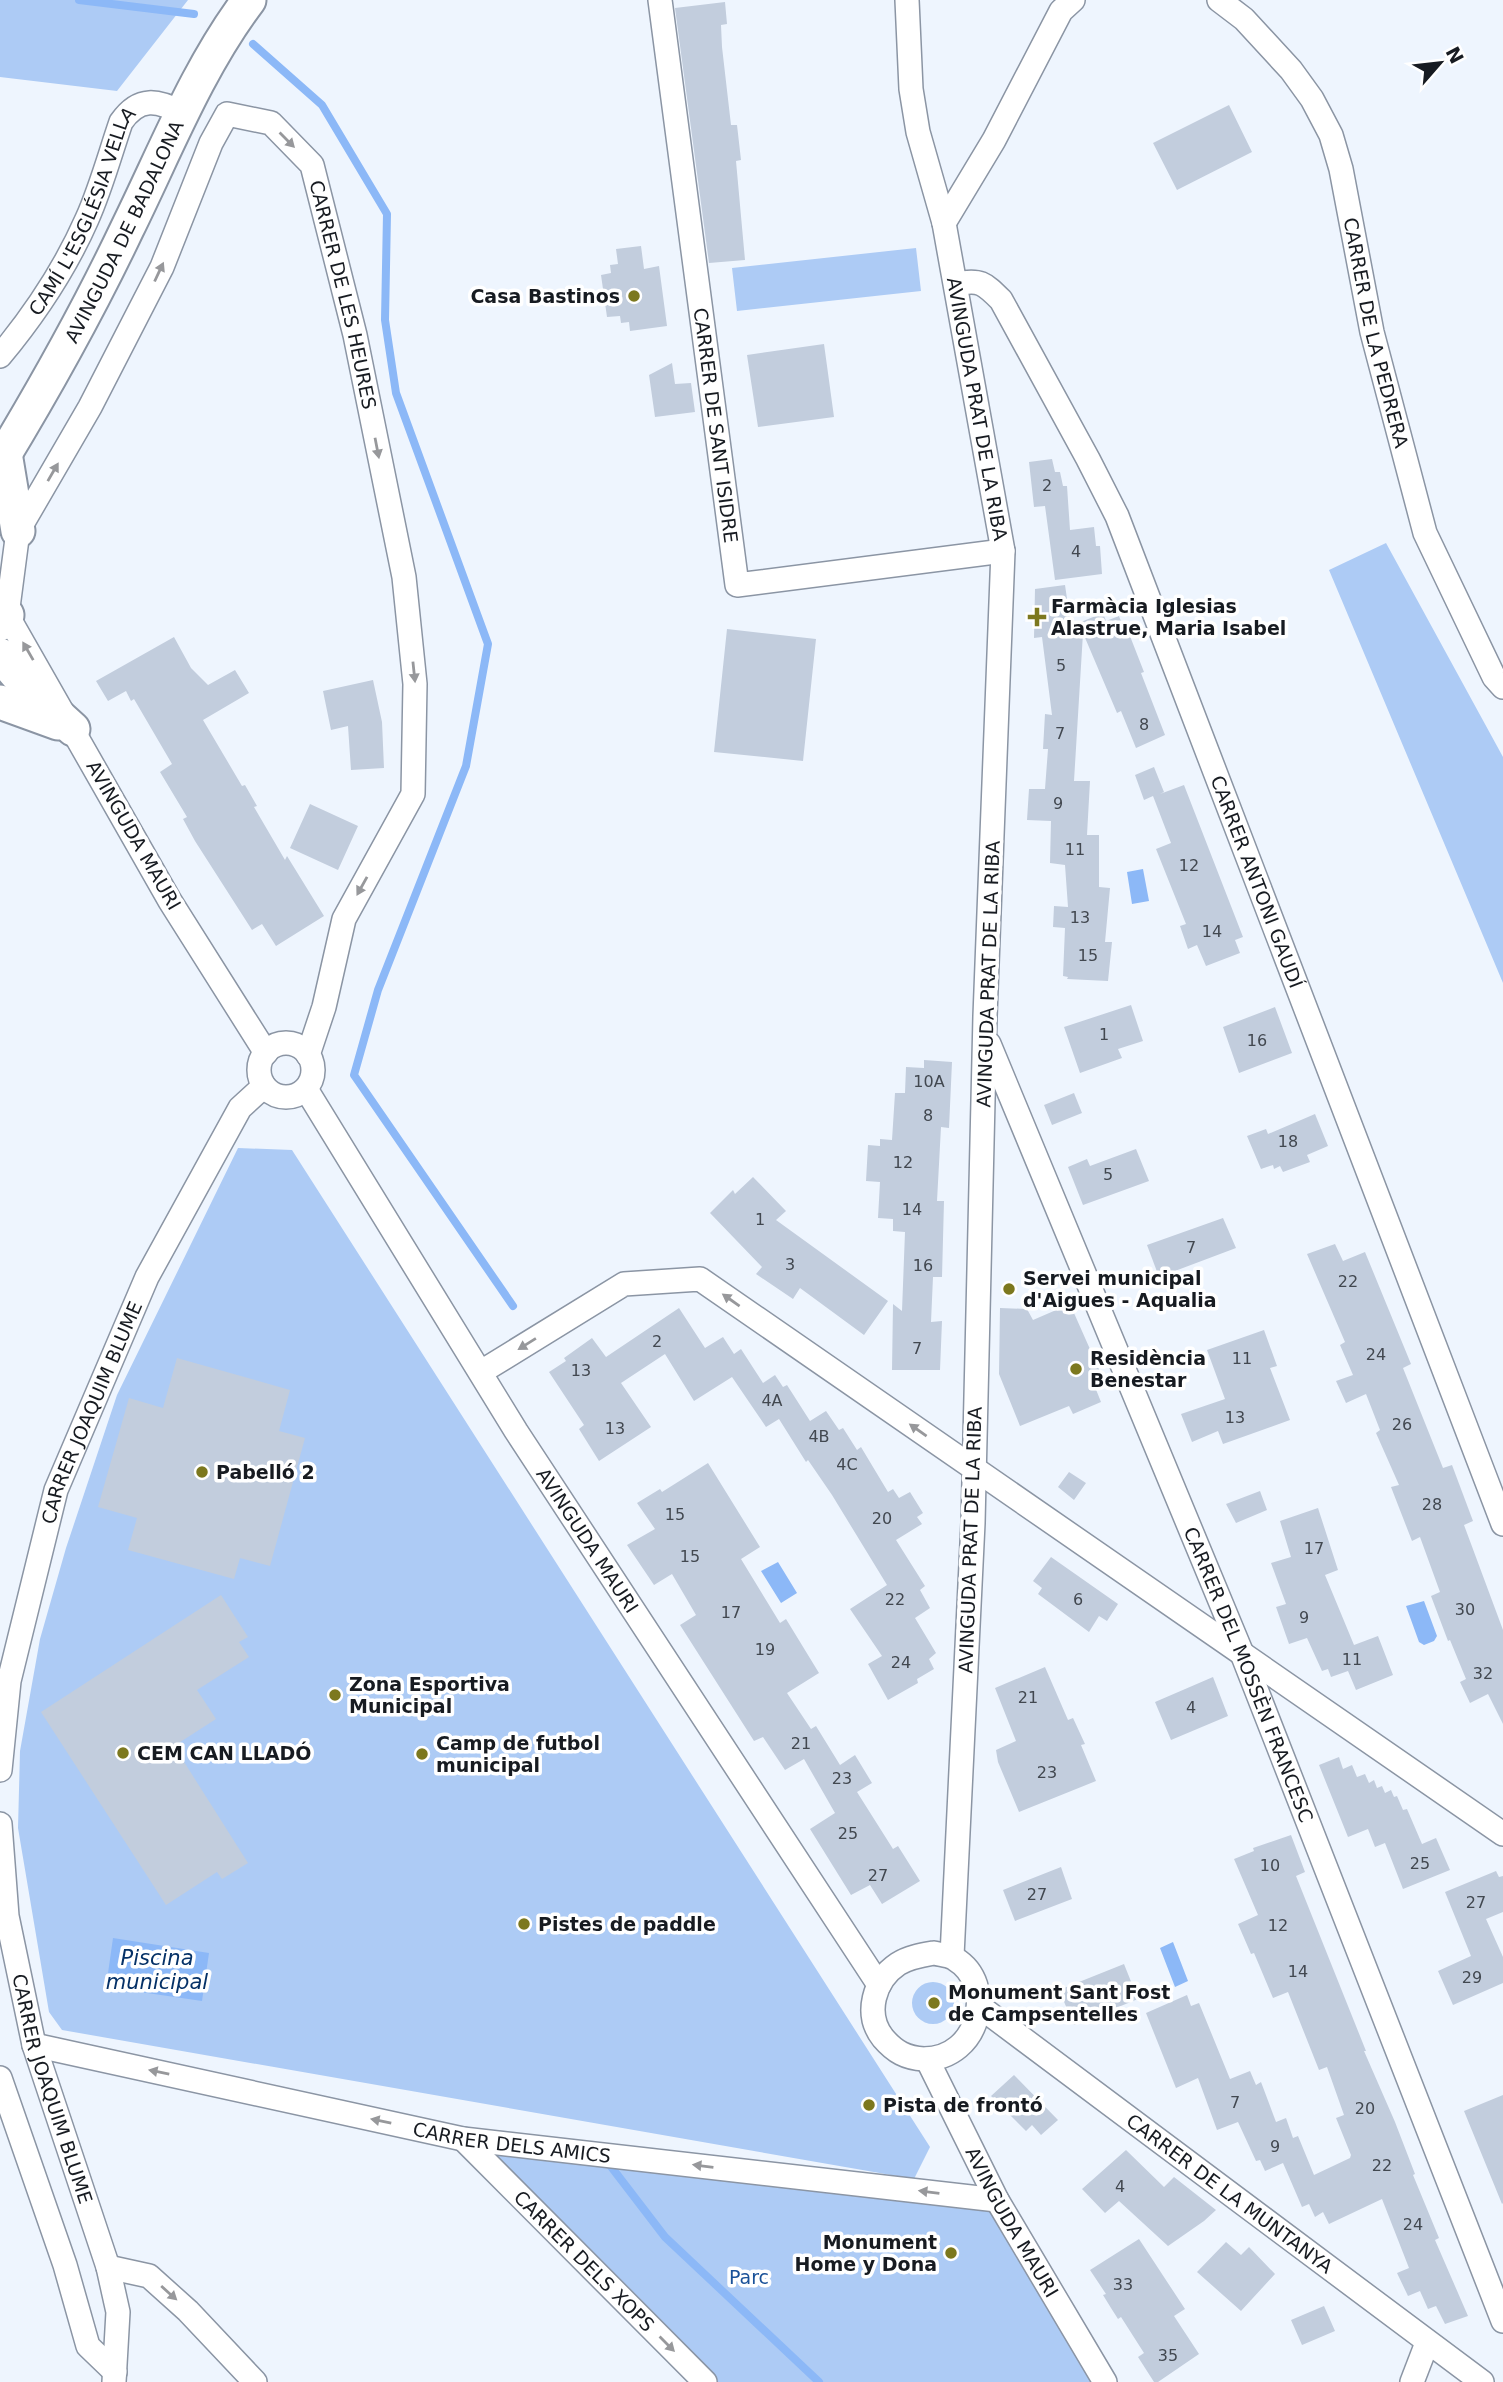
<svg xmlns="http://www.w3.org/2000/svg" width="1503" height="2382" viewBox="0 0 1503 2382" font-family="'DejaVu Sans',sans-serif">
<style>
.green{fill:#adcbf5}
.water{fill:#8cb8f7}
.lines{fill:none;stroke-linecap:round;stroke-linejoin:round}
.stream{stroke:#8cb8f7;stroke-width:8}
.building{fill:#c2cddd}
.street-casing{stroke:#8b95a4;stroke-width:26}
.secondary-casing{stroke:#8b95a4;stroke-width:37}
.street{stroke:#fff;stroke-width:23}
.secondary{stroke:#fff;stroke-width:33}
.oneway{fill:#97989b}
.poi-dot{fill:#7c781e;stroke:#fff;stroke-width:2.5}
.labels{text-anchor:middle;stroke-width:7;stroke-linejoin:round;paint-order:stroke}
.number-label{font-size:16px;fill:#424850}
.street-label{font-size:19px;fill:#171b21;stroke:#fff}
.poi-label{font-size:19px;font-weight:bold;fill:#171b21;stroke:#fff;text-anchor:start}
.park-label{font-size:19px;fill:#195199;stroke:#fff}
.water-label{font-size:21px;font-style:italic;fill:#053167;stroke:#fff}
</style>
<rect width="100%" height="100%" fill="#eef5fe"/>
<!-- green -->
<path class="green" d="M0,0H188L117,91L0,77Z
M916,248L921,291L737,311L732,268Z
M1386,543L1503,757V983L1329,570Z
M238,1148L292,1150L930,2147L914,2179L62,2030L49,2012L18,1828L20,1751L40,1639L66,1548L117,1395Z
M912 2003a21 21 0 1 1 42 0a21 21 0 1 1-42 0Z
M463,2139L997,2200L1105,2382H705Z"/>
<!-- water -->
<path class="water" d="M1143,869L1149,901L1132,904L1127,872Z
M778,1562L797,1593L781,1603L761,1571Z
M1424,1601L1437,1636L1434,1641L1424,1645L1419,1642L1406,1606Z
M113,1938L209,1953L202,2001L106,1987Z
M1173,1942L1188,1981L1175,1987L1160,1948Z"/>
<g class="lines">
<!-- stream -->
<path class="stream" d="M79,0L194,14
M253,44L322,105L387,214L385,320L396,393L488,644L466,766L378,990L354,1075L513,1306
M606,2160L665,2237L819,2382"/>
</g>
<!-- building -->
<path class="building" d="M725,2L727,24L721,25L722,47L731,125H737L741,160L736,161L745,260L709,263L675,8Z
M1229,105L1252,152L1177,190L1153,143Z
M641,246L644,269L659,266L667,326L630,331L629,322L621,323L620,316L607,317L601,275L611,273L610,265L618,264L616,249Z
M824,344L834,417L758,427L747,355Z
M672,363L675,384L691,383L695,412L655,417L649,375Z
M1052,459L1055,472H1060L1063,486H1067L1070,530L1094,527L1096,546H1100L1102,574L1055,580L1045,506L1034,507L1029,462Z
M1065,585L1071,626L1103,613L1106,621L1119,616L1125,632L1128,631L1144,672L1141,673L1165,735L1136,748L1121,711L1117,713L1083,633L1074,781H1090L1087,835H1099V887L1110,888L1105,942H1112L1108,981L1067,979L1068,977L1063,976L1065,928L1053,927L1054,906L1068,907L1065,865L1050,863L1051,821L1027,820L1029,789H1045L1048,749H1043L1045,714L1052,715L1042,637L1034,638L1035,589Z
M727,629L816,639L803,761L714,752Z
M174,637L191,668L208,685L235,670L249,693L203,720L242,786L245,785L257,806L254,807L285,860L287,856L324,916L276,946L262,924L252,930L195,841L183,819L187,817L160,772L172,764L134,699L131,701L126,691L108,701L96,681Z
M373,680L382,722L384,768L351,770L348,726L331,730L323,691Z
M1154,767L1164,792L1160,794L1184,785L1243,937L1235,940L1240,953L1206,966L1197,945L1188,949L1180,926L1186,924L1156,849L1171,843L1153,796L1144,800L1135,775Z
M310,804L358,826L338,870L290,848Z
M1131,1005L1143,1041L1118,1049L1122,1058L1080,1073L1064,1027Z
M1275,1007L1292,1053L1239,1073L1223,1027Z
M924,1060L952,1062L949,1128L941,1127L937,1201H944L942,1277H933L931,1322L942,1321L940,1370H892L893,1304L902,1311L905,1232L893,1231V1219L878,1218L880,1182L866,1181L868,1145L880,1146V1139L892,1140L895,1093H905L906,1067L924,1068Z
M1074,1093L1082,1113L1052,1125L1044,1105Z
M1315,1114L1328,1146L1307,1155L1310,1162L1283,1172L1280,1166L1274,1169L1273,1165L1261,1169L1247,1136L1266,1129L1268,1134Z
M1136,1149L1149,1181L1083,1205L1068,1167L1087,1159L1090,1166Z
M753,1177L786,1211L776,1220L888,1301L864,1335L800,1288L793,1299L756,1274L762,1267L710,1213L733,1190L735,1194Z
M1223,1218L1236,1248L1159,1277L1147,1245Z
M1335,1244L1343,1261L1365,1252L1411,1364L1403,1368L1443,1468L1452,1465L1473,1521L1464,1525L1503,1630V1724L1488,1694L1470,1703L1460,1682L1466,1679L1450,1640L1448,1641L1431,1596L1440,1592L1420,1537L1412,1541L1391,1487L1399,1485L1376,1433L1380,1430L1366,1394L1346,1403L1336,1381L1353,1375L1340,1345L1345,1342L1307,1254Z
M1070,1304L1105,1383L1095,1387L1101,1402L1073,1414L1069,1406L1020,1426L999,1374L1000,1308L1027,1309L1033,1320Z
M679,1308L705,1348L723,1337L734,1354L741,1349L763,1383L775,1375L783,1387L787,1385L810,1421L826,1411L839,1430L843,1428L857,1450L861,1447L888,1492L893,1489L899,1498L910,1492L923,1513L917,1517L922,1524L896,1540L925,1586L920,1590L930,1608L915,1618L936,1653L929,1659L934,1669L917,1679L918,1683L888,1700L868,1664L882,1656L850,1609L887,1585L832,1495L808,1460L806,1462L779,1419L766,1427L732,1377L694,1401L665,1354L621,1383L651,1427L599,1461L579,1429L584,1425L549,1372L566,1361L564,1358L592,1338L606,1357Z
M1264,1330L1277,1366L1270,1368L1290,1420L1223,1444L1218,1431L1192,1442L1181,1414L1225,1399L1207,1350Z
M177,1358L290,1390L279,1431L305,1438L270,1566L240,1558L234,1579L128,1550L137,1518L98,1507L129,1398L163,1408Z
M708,1463L760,1547L741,1559L780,1623L786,1619L819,1673L787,1693L811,1729L816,1726L840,1765L855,1755L872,1783L857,1792L893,1849L898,1846L920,1881L882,1904L870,1885L851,1895L810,1829L835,1813L804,1759L785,1770L763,1737L754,1741L680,1625L696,1615L672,1574L654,1585L627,1545L655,1529L637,1503L660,1489L662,1492Z
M1069,1472L1086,1483L1074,1500L1058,1487Z
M1260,1491L1267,1510L1236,1523L1226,1504Z
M1318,1508L1338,1570L1325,1575L1354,1645L1378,1636L1393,1675L1356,1690L1348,1671L1331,1677L1328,1669L1322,1671L1307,1638L1289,1644L1276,1607L1286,1604L1271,1563L1291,1557L1280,1521Z
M1051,1557L1118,1604L1107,1621L1099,1616L1089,1632L1038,1594L1042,1588L1033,1581Z
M221,1595L248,1637L239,1642L249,1657L197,1690L216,1719L174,1746L248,1863L222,1879L217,1872L166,1905L41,1712Z
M1045,1667L1068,1720L1073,1718L1085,1744L1081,1745L1096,1781L1019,1812L998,1762L996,1750L1016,1741L995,1688Z
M1213,1677L1228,1716L1171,1740L1155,1702Z
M1339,1757L1343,1769L1352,1765L1357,1777L1365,1774L1369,1783L1374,1780L1377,1788L1382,1786L1385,1793L1391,1790L1394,1797L1397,1796L1403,1810L1407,1809L1422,1844L1436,1838L1450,1870L1403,1889L1385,1843L1375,1847L1368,1829L1348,1837L1319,1765Z
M1291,1835L1305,1872L1296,1876L1366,2051H1364L1395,2122L1415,2174L1413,2175L1439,2238L1435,2240L1468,2316L1445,2324L1436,2306L1428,2309L1420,2291L1408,2296L1397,2273L1409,2268L1382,2199L1329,2224L1323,2212L1315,2217L1309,2204L1302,2207L1283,2163L1265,2171L1260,2160L1256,2161L1238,2122L1217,2130L1198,2078L1176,2088L1146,2013L1187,1995L1191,2006L1199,2003L1230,2079L1250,2071L1256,2085L1261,2082L1276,2122L1286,2118L1293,2138L1298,2136L1314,2175L1350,2158L1351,2155L1336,2118L1344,2115L1327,2067L1319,2070L1288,1992L1273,1998L1254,1953L1251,1954L1238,1924L1258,1915L1234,1859L1254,1851L1253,1848Z
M1061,1867L1072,1899L1015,1921L1003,1890Z
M1496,1871L1499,1877L1503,1876V1912L1486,1919L1503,1957V1983L1453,2005L1438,1971L1471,1956L1445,1892Z
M1124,1964L1138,1999L1074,2025L1059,1990Z
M1014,2075L1058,2120L1041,2135L1032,2125L1026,2131L991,2096Z
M1503,2095V2203L1502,2204L1464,2111Z
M1126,2150L1164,2187L1174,2177L1216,2210L1204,2221L1168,2246L1119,2201L1105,2213L1082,2189Z
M1139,2239L1185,2309L1174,2316L1199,2354L1158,2382H1154L1138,2357L1144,2353L1121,2317L1118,2319L1111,2308L1103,2295L1106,2294L1090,2270Z
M1226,2242L1241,2255L1249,2247L1275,2274L1241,2311L1197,2272Z
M1324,2306L1335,2331L1302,2345L1291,2320Z"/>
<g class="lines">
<!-- street casing -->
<g class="street-casing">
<g id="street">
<path id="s1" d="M660,0L737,585L1003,551"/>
<path id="s2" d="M907,0L911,89L918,132L944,223L1003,551L985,1016L973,1523L952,1956"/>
<path id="s3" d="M1219,0L1244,19L1291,70L1312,99L1331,135L1341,169L1372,332L1425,533L1494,677L1503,687"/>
<path d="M944,223L994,140L1061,11L1073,0"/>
<path id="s4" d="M956,284C980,279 984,283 1001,300L1088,459L1117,516L1503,1524"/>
<path id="s5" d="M0,356C35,314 65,269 87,219C101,188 110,154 121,122C139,96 158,100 182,113"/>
<circle cx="286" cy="1070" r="27"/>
<path id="s6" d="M989,1044L1243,1656L1503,2321"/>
<path id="s7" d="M266,1053L170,901L7,615L18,531L90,407L162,267L211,143L227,114L271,123L312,165L355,335L404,577L415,684L413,794L344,919L324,1007L308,1055"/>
<path id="s8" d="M306,1089L516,1431L879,1985"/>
<path d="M481,1372L624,1284L700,1279L1503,1834"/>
<path id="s9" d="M0,1770L9,1681L56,1490L147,1277L240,1108L264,1086"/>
<path id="s10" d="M0,1824L7,1916L34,2045L108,2267L118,2312L114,2382"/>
<path d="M934,1953C941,1955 949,1955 955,1959C997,1984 980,2059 924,2059C906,2058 895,2052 883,2038C864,2014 874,1980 898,1964C909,1957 922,1955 934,1953Z"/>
<path id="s11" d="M979,2006L1482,2382"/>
<path id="s12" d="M34,2045L463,2139L997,2200"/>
<path id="s13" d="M927,2059L997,2200L1105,2382"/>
<path d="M0,2078L65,2265L88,2346L115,2372"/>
<path id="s14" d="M463,2139L705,2382"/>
<path d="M108,2267L149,2276L188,2311L255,2382"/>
<path d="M1412,2382L1427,2343"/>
</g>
</g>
<!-- secondary casing -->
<g class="secondary-casing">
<g id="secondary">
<path d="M5,453L18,531"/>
<path id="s15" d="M0,462C46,386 89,309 127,229C165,152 197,69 249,0"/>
<path d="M0,609L7,615L0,624"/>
<path d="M0,655L30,690L73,729"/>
<path d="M0,702L58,723"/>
</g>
</g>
<!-- street -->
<use href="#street" class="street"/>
<!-- secondary -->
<use href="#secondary" class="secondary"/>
</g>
<!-- one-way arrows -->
<defs><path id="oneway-solid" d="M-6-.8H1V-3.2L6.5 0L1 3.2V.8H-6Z" transform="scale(1.75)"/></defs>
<g class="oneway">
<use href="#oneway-solid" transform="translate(287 140) rotate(45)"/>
<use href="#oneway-solid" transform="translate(159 272) rotate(-65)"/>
<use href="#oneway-solid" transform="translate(377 448) rotate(79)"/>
<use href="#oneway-solid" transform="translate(53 472) rotate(-60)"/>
<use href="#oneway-solid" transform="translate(28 651) rotate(-120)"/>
<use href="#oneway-solid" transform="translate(414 672) rotate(84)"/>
<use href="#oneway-solid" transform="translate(362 886) rotate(119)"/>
<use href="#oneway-solid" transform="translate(731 1300) rotate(-145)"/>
<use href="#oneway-solid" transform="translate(527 1344) rotate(148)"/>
<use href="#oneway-solid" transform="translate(918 1430) rotate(-145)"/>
<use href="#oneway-solid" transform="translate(159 2072) rotate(-168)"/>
<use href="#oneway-solid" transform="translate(381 2121) rotate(-168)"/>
<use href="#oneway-solid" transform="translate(703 2166) rotate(-173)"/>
<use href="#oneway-solid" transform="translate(929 2192) rotate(-173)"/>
<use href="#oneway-solid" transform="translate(169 2293) rotate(42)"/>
<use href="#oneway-solid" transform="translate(667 2344) rotate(45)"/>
</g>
<!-- markers -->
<g class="poi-dot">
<circle cx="634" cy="296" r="7"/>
<path d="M1033.5 606.5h7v7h7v7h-7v7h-7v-7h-7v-7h7z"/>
<circle cx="1009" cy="1289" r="7"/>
<circle cx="1076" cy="1369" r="7"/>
<circle cx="202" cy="1472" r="7"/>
<circle cx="335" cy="1695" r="7"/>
<circle cx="123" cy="1753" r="7"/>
<circle cx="422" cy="1754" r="7"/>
<circle cx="524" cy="1924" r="7"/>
<circle cx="934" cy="2003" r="7"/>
<circle cx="869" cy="2105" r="7"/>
<circle cx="951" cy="2253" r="7"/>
</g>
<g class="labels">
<!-- number labels -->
<g class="number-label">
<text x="1047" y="491">2</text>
<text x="1076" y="557">4</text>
<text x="1061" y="671">5</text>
<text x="1144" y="730">8</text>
<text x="1060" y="739">7</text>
<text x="1058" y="809">9</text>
<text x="1075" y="855">11</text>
<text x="1189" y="871">12</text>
<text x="1080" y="923">13</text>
<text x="1212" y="937">14</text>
<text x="1088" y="961">15</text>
<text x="1104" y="1040">1</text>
<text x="1257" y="1046">16</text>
<text x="929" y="1087">10A</text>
<text x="928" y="1121">8</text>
<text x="1288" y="1147">18</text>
<text x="903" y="1168">12</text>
<text x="1108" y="1180">5</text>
<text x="912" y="1215">14</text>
<text x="760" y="1225">1</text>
<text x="1191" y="1253">7</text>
<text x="790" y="1270">3</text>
<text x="923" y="1271">16</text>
<text x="1348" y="1287">22</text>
<text x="657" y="1347">2</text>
<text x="917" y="1354">7</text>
<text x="1376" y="1360">24</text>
<text x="1242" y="1364">11</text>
<text x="581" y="1376">13</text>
<text x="772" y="1406">4A</text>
<text x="1235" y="1423">13</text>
<text x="1402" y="1430">26</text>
<text x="615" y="1434">13</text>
<text x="819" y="1442">4B</text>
<text x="847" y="1470">4C</text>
<text x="1432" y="1510">28</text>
<text x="675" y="1520">15</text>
<text x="882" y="1524">20</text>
<text x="1314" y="1554">17</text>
<text x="690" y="1562">15</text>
<text x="895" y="1605">22</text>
<text x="1078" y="1605">6</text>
<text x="1465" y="1615">30</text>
<text x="731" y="1618">17</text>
<text x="1304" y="1623">9</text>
<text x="765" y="1655">19</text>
<text x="1352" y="1665">11</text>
<text x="901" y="1668">24</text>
<text x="1483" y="1679">32</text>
<text x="1028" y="1703">21</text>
<text x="1191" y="1713">4</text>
<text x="801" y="1749">21</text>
<text x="1047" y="1778">23</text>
<text x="842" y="1784">23</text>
<text x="848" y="1839">25</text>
<text x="1420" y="1869">25</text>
<text x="1270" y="1871">10</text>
<text x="878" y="1881">27</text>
<text x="1037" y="1900">27</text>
<text x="1476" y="1908">27</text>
<text x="1278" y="1931">12</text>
<text x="1298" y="1977">14</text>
<text x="1472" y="1983">29</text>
<text x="1235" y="2108">7</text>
<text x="1365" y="2114">20</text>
<text x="1275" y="2152">9</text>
<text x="1382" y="2171">22</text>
<text x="1120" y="2192">4</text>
<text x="1413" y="2230">24</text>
<text x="1123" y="2290">33</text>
<text x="1168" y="2361">35</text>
</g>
<!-- street labels -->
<g class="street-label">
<text dy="7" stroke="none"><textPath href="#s5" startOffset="168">CAMÍ L'ESGLÉSIA VELLA</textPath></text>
<text dy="7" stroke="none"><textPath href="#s15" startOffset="262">AVINGUDA DE BADALONA</textPath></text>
<text dy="7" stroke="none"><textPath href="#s7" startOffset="1298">CARRER DE LES HEURES</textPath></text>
<text dy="7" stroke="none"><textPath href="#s3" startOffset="380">CARRER DE LA PEDRERA</textPath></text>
<text dy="7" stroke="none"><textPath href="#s2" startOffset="416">AVINGUDA PRAT DE LA RIBA</textPath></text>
<text dy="7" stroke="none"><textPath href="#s1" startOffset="429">CARRER DE SANT ISIDRE</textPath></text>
<text transform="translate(134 835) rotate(60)" y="7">AVINGUDA MAURI</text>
<text dy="7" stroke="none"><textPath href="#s4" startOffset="688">CARRER ANTONI GAUDÍ</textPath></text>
<text transform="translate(988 974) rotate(-88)" y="7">AVINGUDA PRAT DE LA RIBA</text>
<text dy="7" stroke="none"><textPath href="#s9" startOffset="371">CARRER JOAQUIM BLUME</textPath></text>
<text dy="7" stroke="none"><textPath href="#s8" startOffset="532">AVINGUDA MAURI</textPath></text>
<text transform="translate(970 1540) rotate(-88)" y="7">AVINGUDA PRAT DE LA RIBA</text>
<text dy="7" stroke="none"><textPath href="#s6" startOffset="682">CARRER DEL MOSSÈN FRANCESC</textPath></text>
<text dy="7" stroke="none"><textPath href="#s10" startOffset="271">CARRER JOAQUIM BLUME</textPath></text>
<text dy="7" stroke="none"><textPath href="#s12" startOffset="488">CARRER DELS AMICS</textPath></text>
<text dy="7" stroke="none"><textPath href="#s11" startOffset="313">CARRER DE LA MUNTANYA</textPath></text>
<text dy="7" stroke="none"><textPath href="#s13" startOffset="184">AVINGUDA MAURI</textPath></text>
<text dy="7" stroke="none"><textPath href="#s14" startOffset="172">CARRER DELS XOPS</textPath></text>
</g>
<!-- poi labels -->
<g class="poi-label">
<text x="620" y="303" text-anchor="end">Casa Bastinos</text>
<text x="1051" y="613">Farmàcia Iglesias<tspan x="1051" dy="22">Alastrue, Maria Isabel</tspan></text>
<text x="1023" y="1285">Servei municipal<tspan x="1023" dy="22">d'Aigues - Aqualia</tspan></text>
<text x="1090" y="1365">Residència<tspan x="1090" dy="22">Benestar</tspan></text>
<text x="216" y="1479">Pabelló 2</text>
<text x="349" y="1691">Zona Esportiva<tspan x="349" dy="22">Municipal</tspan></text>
<text x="436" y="1750">Camp de futbol<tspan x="436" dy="22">municipal</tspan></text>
<text x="137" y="1760">CEM CAN LLADÓ</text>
<text x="538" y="1931">Pistes de paddle</text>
<text x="948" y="1999">Monument Sant Fost<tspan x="948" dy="22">de Campsentelles</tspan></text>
<text x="883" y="2112">Pista de frontó</text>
<text x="937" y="2249" text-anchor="end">Monument<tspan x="937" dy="22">Home y Dona</tspan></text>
</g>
<!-- park labels -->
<g class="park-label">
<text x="749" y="2284">Parc</text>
</g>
<!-- water labels -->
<g class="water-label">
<text x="157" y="1965">Piscina<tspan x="157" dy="24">municipal</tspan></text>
</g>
</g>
<!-- north arrow -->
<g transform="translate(1440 63) rotate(62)" stroke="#ffffff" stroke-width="5" paint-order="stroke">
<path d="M0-5L12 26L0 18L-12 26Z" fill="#171b21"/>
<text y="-10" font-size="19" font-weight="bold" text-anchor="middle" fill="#171b21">N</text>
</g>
</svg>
